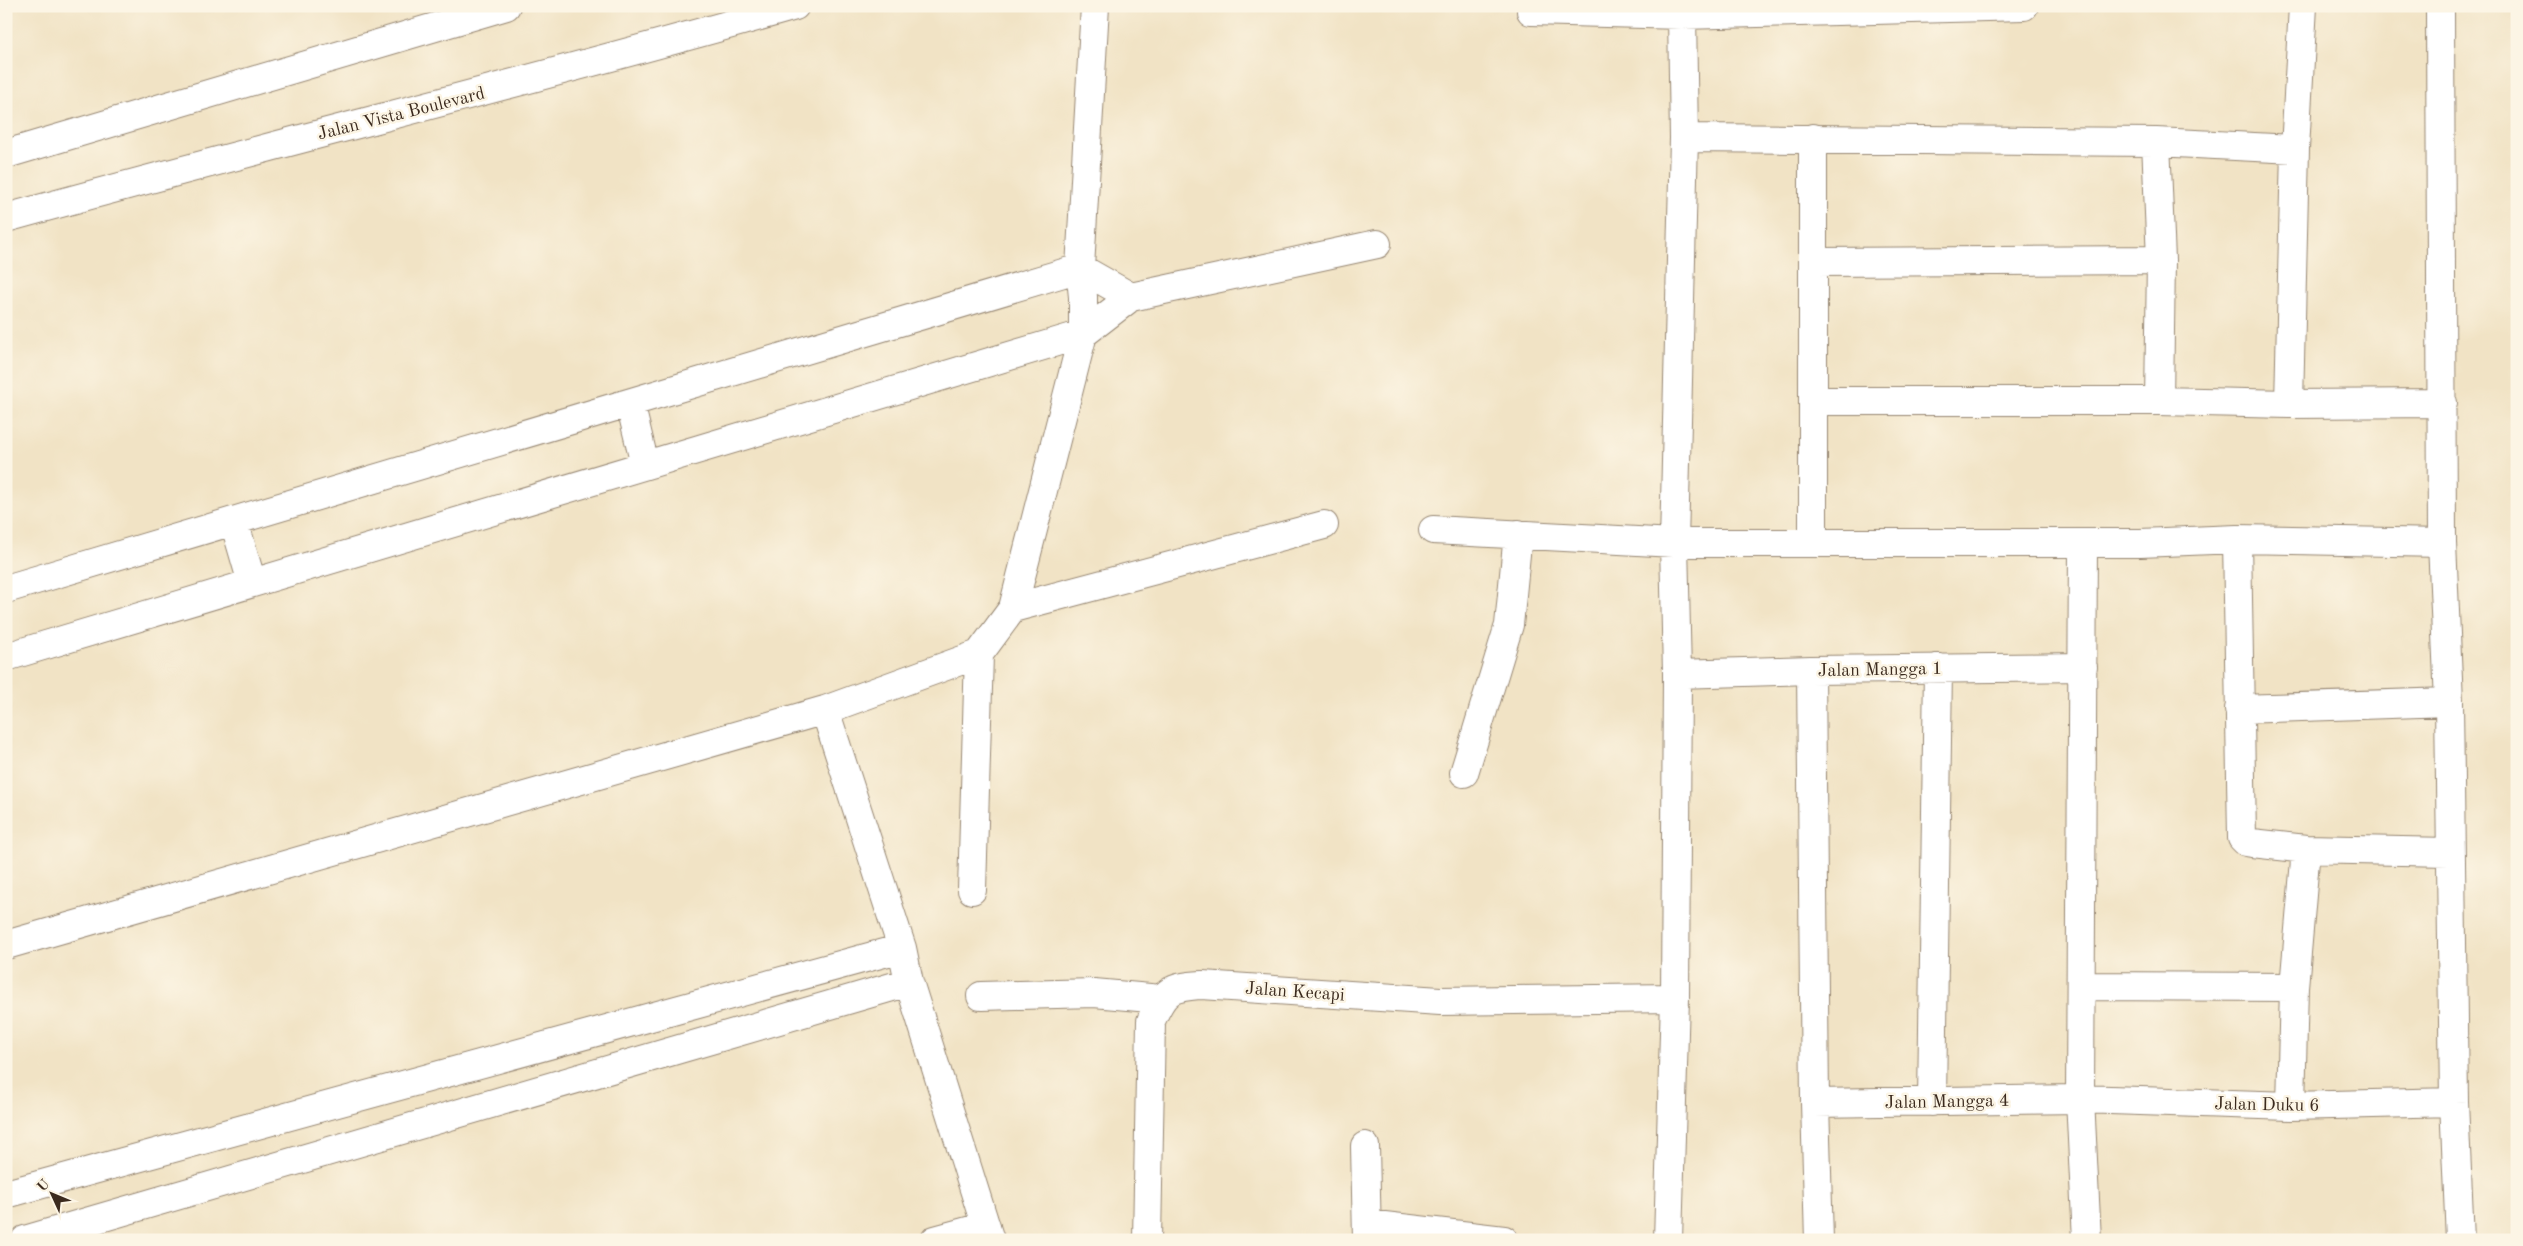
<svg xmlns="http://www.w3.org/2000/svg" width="2523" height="1246" viewBox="0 0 2523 1246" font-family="'Old Standard TT',serif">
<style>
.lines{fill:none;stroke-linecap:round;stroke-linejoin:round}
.minor-casing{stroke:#968672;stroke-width:30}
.tertiary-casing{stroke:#968672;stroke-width:30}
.minor{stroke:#fff;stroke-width:28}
.tertiary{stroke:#fff;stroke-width:28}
.labels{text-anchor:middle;stroke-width:5;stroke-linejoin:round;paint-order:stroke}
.street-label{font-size:18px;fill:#3b2a1e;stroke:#fcf5e5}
</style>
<rect width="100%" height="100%" fill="#fcf5e5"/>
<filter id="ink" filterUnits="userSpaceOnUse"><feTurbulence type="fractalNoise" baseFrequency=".02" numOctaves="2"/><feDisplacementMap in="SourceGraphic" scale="10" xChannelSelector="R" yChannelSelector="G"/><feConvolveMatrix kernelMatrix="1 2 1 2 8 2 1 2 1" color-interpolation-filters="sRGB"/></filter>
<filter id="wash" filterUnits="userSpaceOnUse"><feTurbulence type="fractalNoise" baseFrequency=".0096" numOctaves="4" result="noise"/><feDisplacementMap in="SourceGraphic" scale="20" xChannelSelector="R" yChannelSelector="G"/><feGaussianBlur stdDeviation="1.12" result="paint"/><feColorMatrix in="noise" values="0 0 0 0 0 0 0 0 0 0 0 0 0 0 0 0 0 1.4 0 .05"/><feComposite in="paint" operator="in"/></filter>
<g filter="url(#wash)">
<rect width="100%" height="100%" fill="#f1e3c5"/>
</g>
<g filter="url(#ink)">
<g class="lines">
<!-- minor casing -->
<g class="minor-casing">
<path id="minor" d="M2440,6L2442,543L2449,702L2454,1102L2460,1240
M1531,11L1682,15L2024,6
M1684,138L2156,142L2295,149
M2156,142L2161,260L2159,401
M1814,262L2161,260
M1813,401H2159L2289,404L2443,403
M630,403L645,465
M2289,404L2295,149L2303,6
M234,521L252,583
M1433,530L1674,543H2140L2237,539L2442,543
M2237,539L2242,838L2246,842L2252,843L2306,849L2449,852
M1813,543V138
M2083,543L2080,1099L2087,1240
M6,589L1080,268L1131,297
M1013,608L1083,334V297L1080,268L1095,6
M6,657L1083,334L1131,297L1377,244
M1811,670L1815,1103L1819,1240
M1677,674L1811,670L2083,667
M2239,709L2449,702
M825,710L902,948L909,982L990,1240
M1464,773L1509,625L1518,534
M972,890L979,654
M6,945L825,710L979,654L1013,608L1324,525
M2081,986L2294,987
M981,996L1094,993L1161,999
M1932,1102L1938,668
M1815,1103L2080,1099L2291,1106L2454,1102
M2291,1106L2294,987L2306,849
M1365,1146L1367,1240
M6,1194L902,948
M1367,1224L1504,1240
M25,1240L909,982
M935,1240L986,1226
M1147,1240L1151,1021C1164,991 1169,987 1202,985L1440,1001L1675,998
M1668,1240L1675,998L1677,674L1674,543L1684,138L1682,15"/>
</g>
<!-- tertiary casing -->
<g class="tertiary-casing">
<path id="tertiary" d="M6,154L506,6
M6,218C269,145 533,81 795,6"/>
</g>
<!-- minor -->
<use href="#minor" class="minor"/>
<!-- tertiary -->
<use href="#tertiary" class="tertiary"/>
</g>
</g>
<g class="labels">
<!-- street labels -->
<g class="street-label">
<text transform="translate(401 113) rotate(-14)" y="6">Jalan Vista Boulevard</text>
<text transform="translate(1880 669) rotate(-1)" y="6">Jalan Mangga 1</text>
<text transform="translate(1295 991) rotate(4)" y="6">Jalan Kecapi</text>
<text transform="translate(1947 1101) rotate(-1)" y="6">Jalan Mangga 4</text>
<text transform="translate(2267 1104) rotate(1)" y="6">Jalan Duku 6</text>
</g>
</g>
<!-- margin -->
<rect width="2523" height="1246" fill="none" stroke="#fcf5e5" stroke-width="25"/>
<!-- north arrow -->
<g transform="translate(52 1194) rotate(314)" stroke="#fcf5e5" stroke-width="4" paint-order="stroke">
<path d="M0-4L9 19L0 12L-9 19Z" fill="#3b2a1e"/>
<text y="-8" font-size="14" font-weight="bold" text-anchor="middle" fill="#3b2a1e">U</text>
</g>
</svg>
